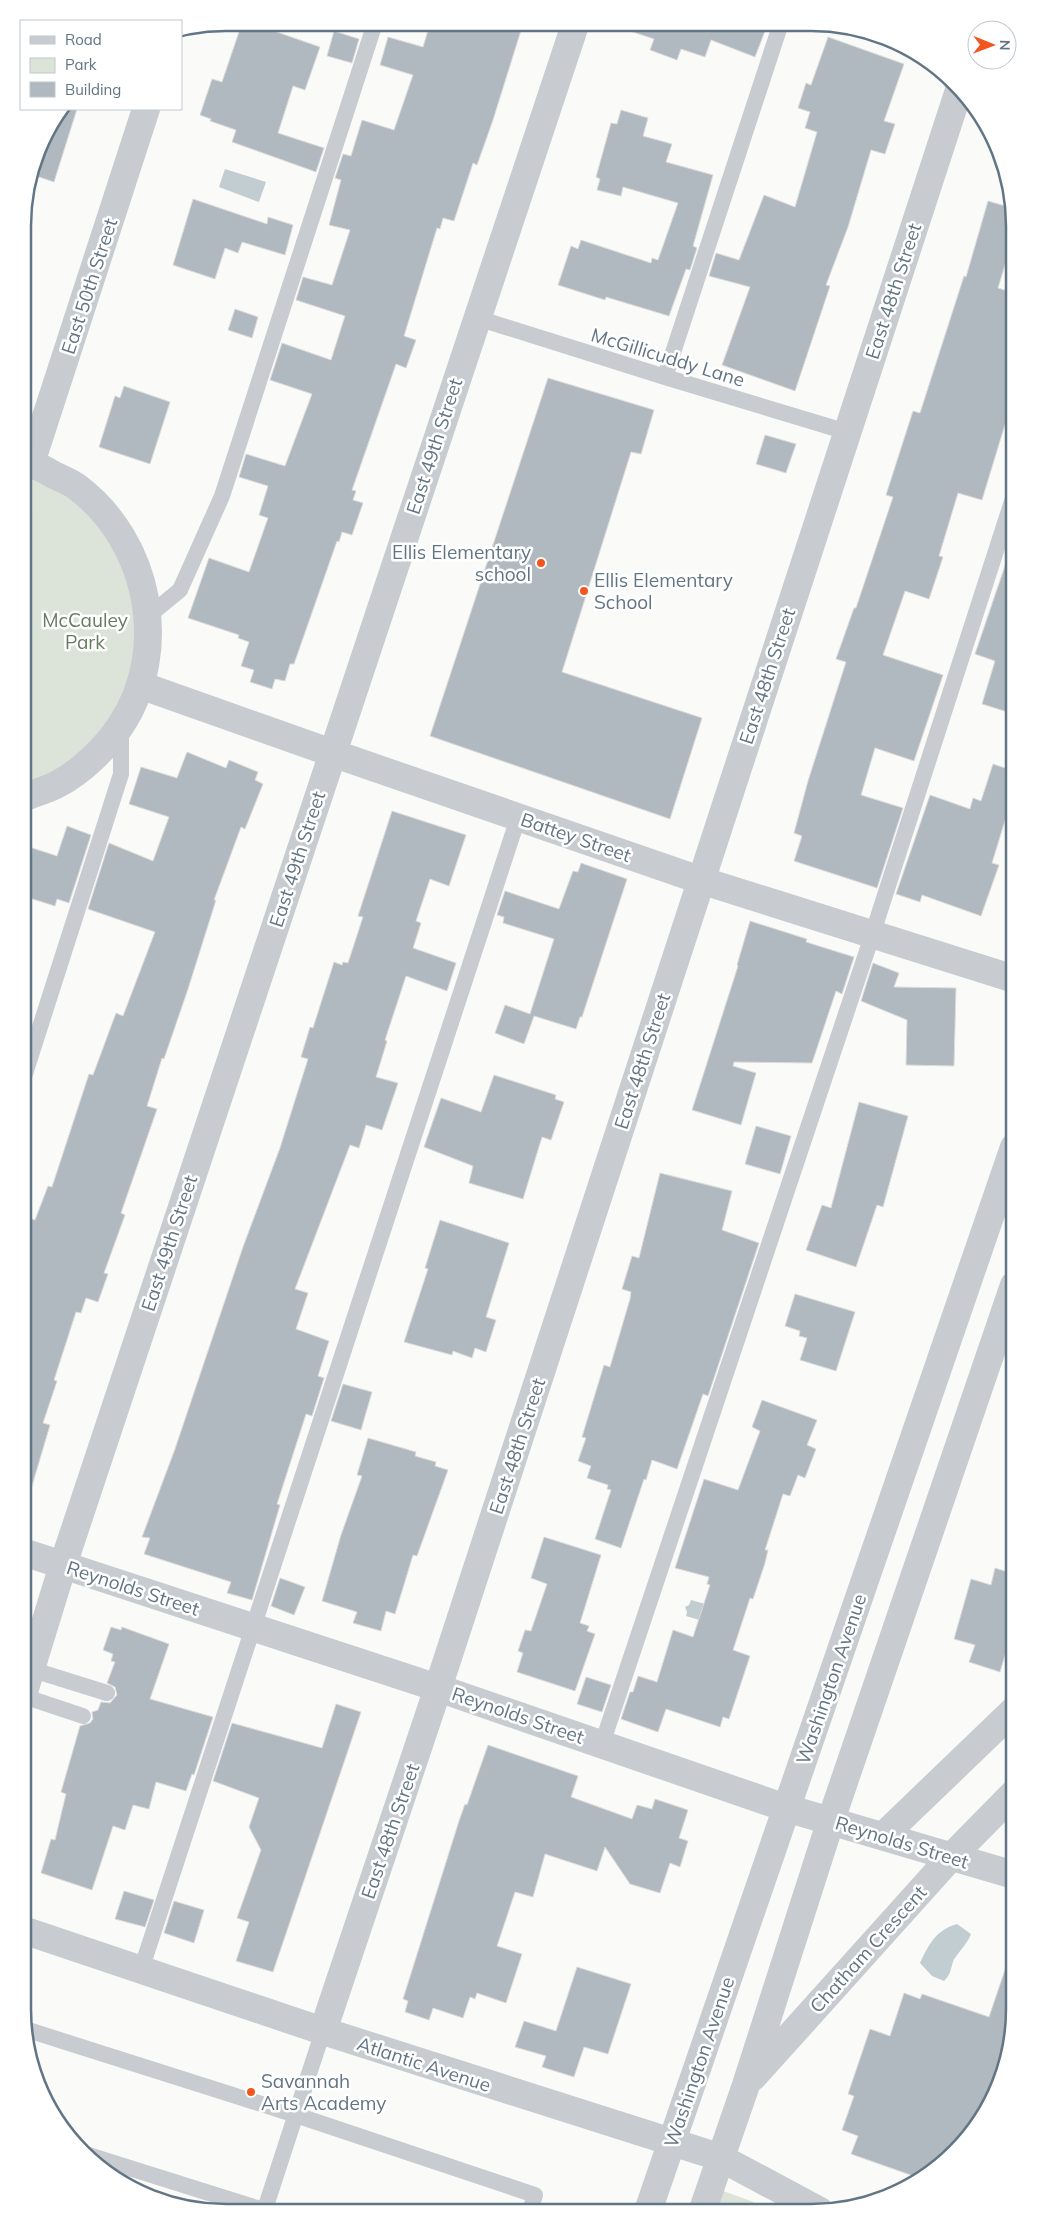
<svg xmlns="http://www.w3.org/2000/svg" width="1037" height="2235" viewBox="0 0 1037 2235" font-family="Mulish,sans-serif">
<style>
.green{fill:#dce3d8}
.water{fill:#c2cdd2}
.building{fill:#b0b9bf;stroke:#dcdcda}
.lines{fill:none;stroke-linecap:round;stroke-linejoin:round}
.service{stroke:#c8ccd0;stroke-width:16}
.minor{stroke:#c8ccd0;stroke-width:28}
.tertiary{stroke:#c8ccd0;stroke-width:28}
.poi-dot{fill:#f3551f;stroke:#fff;stroke-width:2}
.labels{text-anchor:middle;stroke-width:5;stroke-linejoin:round;paint-order:stroke}
.street-label{font-size:19px;fill:#627585;stroke:#fff}
.poi-label{font-size:19px;fill:#627585;stroke:#fff;text-anchor:start}
.park-label{font-size:19px;fill:#667c62;stroke:#fff}
.rim{fill:none;stroke:#627585;stroke-width:2.5}
</style>
<rect width="100%" height="100%" fill="#fafaf8"/>
<!-- green -->
<path class="green" d="M23,461L77,486L146,598L121,725L23,798Z
M723,2191L751,2201L770,2212H716Z"/>
<!-- water -->
<path class="water" d="M225,169L266,182L259,202L219,187Z
M691,1600L730,1611L726,1628L686,1616L687,1612L685,1607L689,1605Z
M957,1924L971,1934C967,1945 954,1957 953,1962C950,1971 951,1974 944,1981L932,1976L920,1963C929,1944 936,1930 957,1924Z"/>
<!-- building -->
<path class="building" d="M242,23H251L320,47L305,90L293,86L278,133L324,148L316,172L232,142L236,130L210,121L211,119L200,115L212,79L222,82Z
M430,24H523L493,120L477,165L473,163L454,221L443,218L440,229L437,228L404,336L416,340L406,368L396,364L352,490L356,491L353,500L363,503L352,535L342,532L339,542L337,541L294,664H290L285,681L275,679L272,689L250,682L254,670L241,666L249,642L238,638L239,635L188,618L209,558L249,572L268,518L259,515L268,486L239,477L246,454L285,466L312,394L270,380L282,343L331,360L345,316L296,300L303,277L332,285L350,230L329,225L341,180L335,178L343,154L351,156L362,120L394,130L413,75L380,65L388,37L423,47Z
M625,25H672L767,26L755,57L711,40L705,57L681,49L677,60L650,50L654,39L624,29Z
M334,31L359,39L352,63L327,56Z
M828,37L904,64L884,121L895,124L885,154L871,150L848,227L826,285L830,286L795,391L722,365L750,287L709,276L716,253L739,260L764,195L795,207L817,132L805,128L810,112L798,108L806,83L811,85Z
M64,109H77L54,182L33,175L43,136Z
M621,110L648,118L643,136L672,144L666,162L713,175L693,246L697,248L690,270L686,269L669,316L606,297L605,300L558,285L571,246L578,249L581,240L651,263L652,258L658,260L678,203L623,187L621,196L597,190L600,179L596,177L611,123L617,124Z
M193,199L267,224L268,217L293,225L285,255L242,242L238,253L225,248L215,279L173,265Z
M988,201L1012,208L1014,226V235L998,288L1014,293V409L1010,408L982,500L958,493L939,556L943,557L929,599L905,591L883,655L943,675L914,761L875,748L861,795L903,808L877,888L794,861L802,836L794,833L808,781L846,662L836,659L854,608H856L893,497L886,495L913,411L920,413L964,276L966,277Z
M235,309L258,317L252,338L228,330Z
M548,378L654,410L641,454L631,452L562,672L702,718L670,819L430,736Z
M124,386L170,402L150,464L99,447L115,396L120,398Z
M765,435L796,444L786,473L756,464Z
M1010,551H1014V714L982,704L995,661L975,654Z
M187,752L226,768L229,760L258,772L255,780L263,784L245,829L241,827L214,900H216L188,989L164,1059L162,1058L147,1106L157,1109L121,1213L125,1215L104,1273L108,1274L98,1302L86,1298L81,1313L76,1312L54,1380L57,1381L43,1423L50,1425L29,1496L23,1495V1216L35,1220L48,1186L52,1187L89,1074L93,1075L116,1013L123,1016L155,932L88,909L109,843L153,861L169,817L129,804L141,767L177,778Z
M993,764L1014,771V791L992,863L999,865L981,916L922,895L920,902L896,894L930,795L970,809L973,798L981,801Z
M392,811L466,835L449,886L430,879L416,921L421,923L413,948L456,963L447,991L406,976L385,1040L387,1041L376,1077L398,1083L382,1130L366,1125L359,1148L350,1145L295,1289L308,1293L296,1329L329,1341L318,1376L324,1378L312,1416L306,1414L277,1504L280,1505L252,1600L227,1593L231,1582L144,1554L150,1538L142,1537L175,1449L243,1247L280,1148L308,1059L301,1057L310,1027L313,1028L334,962L342,965L343,962L348,963L363,917L358,916Z
M67,826L91,835L69,903L57,899L55,906L23,896V845L57,856Z
M581,863L627,879L582,1017H580L576,1029L534,1016L524,1044L495,1033L505,1005L530,1014L554,939L503,923L504,917L497,915L505,891L559,909L573,871L578,872Z
M750,921L807,939L806,942L854,957L842,994L836,991L812,1063L734,1062L733,1066L756,1073L741,1125L692,1110L738,966L737,965Z
M873,963L899,973L894,987L956,988L954,1066L906,1065L907,1020L861,1001Z
M494,1075L556,1095L555,1099L564,1102L551,1140L542,1137L523,1199L469,1183L473,1166L424,1147L441,1098L481,1112Z
M859,1102L908,1116L883,1207L877,1205L856,1267L806,1250L822,1205L831,1208Z
M756,1126L791,1136L780,1174L745,1164Z
M660,1173L732,1191L722,1230L759,1243L708,1396L703,1394L677,1469L652,1460L646,1480L644,1479L621,1548L595,1539L611,1490L607,1489L608,1485L587,1478L591,1466L578,1461L586,1438L582,1437L604,1365L610,1367L630,1299L631,1292L622,1289L632,1256L639,1258Z
M440,1220L509,1243L486,1317L496,1320L486,1352L475,1348L472,1358L453,1351L452,1355L404,1342L428,1269L425,1268Z
M795,1294L855,1312L836,1371L800,1360L807,1338L799,1336L800,1331L785,1326Z
M343,1384L372,1392L361,1430L331,1421Z
M762,1400L817,1420L807,1445L816,1449L805,1478L798,1475L790,1496L783,1494L765,1550H768L765,1563L753,1599L750,1598L733,1650L750,1656L729,1719L723,1717L720,1727L666,1709L658,1732L621,1719L630,1692H633L638,1676L657,1682L673,1630L693,1637L710,1585L707,1584L709,1577L675,1568L704,1479L738,1490L760,1431L752,1427Z
M368,1438L416,1452L415,1456L436,1462L435,1466L448,1470L417,1556L413,1555L395,1614L386,1611L381,1631L353,1623L357,1612L322,1601L341,1535L362,1476L357,1475Z
M544,1537L601,1555L580,1623L589,1626L587,1631L595,1634L575,1691L517,1672L523,1653L518,1651L525,1630L531,1631L547,1584L531,1578Z
M995,1568L1014,1574V1625L1000,1672L969,1662L975,1645L954,1639L971,1579L991,1585Z
M280,1578L305,1587L294,1615L271,1606Z
M111,1627L121,1630L122,1627L169,1644L150,1699L213,1717L194,1775L192,1774L186,1791L156,1782L149,1809L133,1805L125,1830L113,1826L92,1890L41,1873L51,1839L55,1840L66,1794L61,1792L80,1726L90,1723L93,1719L92,1712L98,1710L101,1702L110,1703L117,1695L115,1687L107,1683L115,1662L111,1661L113,1654L103,1650Z
M586,1677L611,1685L602,1712L577,1704Z
M336,1704L361,1712L273,1972L236,1961L249,1922L237,1918L261,1850L249,1827L259,1798L213,1781L232,1723L322,1748Z
M488,1745L578,1776L571,1797L632,1819L637,1805L652,1809L655,1799L688,1810L679,1838L688,1841L680,1867L670,1863L660,1893L630,1884L605,1847L597,1871L545,1854L533,1897L515,1892L497,1946L522,1954L506,2003L477,1993L475,1999L470,1997L463,2018L433,2008L429,2020L405,2012L408,2001L403,1999L459,1821L465,1804L467,1805Z
M124,1891L154,1900L145,1927L115,1919Z
M174,1901L204,1910L194,1943L164,1933Z
M1010,1955L1014,1956V2022L999,2087L964,2143L922,2179L851,2154L858,2136L842,2130L854,2096L848,2094L870,2029L890,2036L904,1993L920,1999L922,1994L989,2017Z
M577,1967L631,1984L608,2054L584,2047L574,2077L542,2067L546,2056L515,2047L524,2021L556,2031Z"/>
<g class="lines">
<!-- service -->
<path class="service" d="M477,318L665,377L847,432
M665,377L780,26
M147,617L180,590L222,496L375,23
M23,1080L121,774V727
M30,1669L107,1693
M23,1696L83,1716
M602,1744L867,951L1014,495
M141,1970L518,818
M25,2029L296,2115L535,2195L530,2211
M85,2154L260,2209
M265,2209L323,2031"/>
<!-- minor -->
<path class="minor" d="M31,463L146,109
M140,685L332,753L700,880L1014,979
M23,798C34,793 47,790 58,784C82,771 106,748 121,725C171,649 149,541 77,487C71,482 62,479 54,475C44,469 34,464 23,461
M23,1695L63,1565L575,25
M883,1836L1014,1710
M23,1930L323,2031L719,2157L820,2211
M323,2031L438,1688L959,90
M753,2077L951,1857L1014,1793
M648,2211L1014,1147
M702,2212L746,2085L831,1820L1014,1285"/>
<!-- tertiary -->
<path class="tertiary" d="M23,1552L438,1688L786,1808L1014,1875"/>
</g>
<!-- markers -->
<g class="poi-dot">
<circle cx="541" cy="563" r="5"/>
<circle cx="584" cy="591" r="5"/>
<circle cx="251" cy="2092" r="5"/>
</g>
<g class="labels">
<!-- street labels -->
<g class="street-label">
<text transform="translate(89 286) rotate(-72)" y="7">East 50th Street</text>
<text transform="translate(893 291) rotate(-72)" y="7">East 48th Street</text>
<text transform="translate(668 357) rotate(17)" y="7">McGillicuddy Lane</text>
<text transform="translate(434 446) rotate(-72)" y="7">East 49th Street</text>
<text transform="translate(767 676) rotate(-72)" y="7">East 48th Street</text>
<text transform="translate(576 837) rotate(19)" y="7">Battey Street</text>
<text transform="translate(297 859) rotate(-72)" y="7">East 49th Street</text>
<text transform="translate(642 1061) rotate(-72)" y="7">East 48th Street</text>
<text transform="translate(169 1243) rotate(-72)" y="7">East 49th Street</text>
<text transform="translate(517 1446) rotate(-72)" y="7">East 48th Street</text>
<text transform="translate(133 1588) rotate(18)" y="7">Reynolds Street</text>
<text transform="translate(831 1679) rotate(-71)" y="7">Washington Avenue</text>
<text transform="translate(518 1715) rotate(19)" y="7">Reynolds Street</text>
<text transform="translate(390 1831) rotate(-71)" y="7">East 48th Street</text>
<text transform="translate(902 1842) rotate(17)" y="7">Reynolds Street</text>
<text transform="translate(868 1949) rotate(-48)" y="7">Chatham Crescent</text>
<text transform="translate(699 2062) rotate(-71)" y="7">Washington Avenue</text>
<text transform="translate(424 2064) rotate(18)" y="7">Atlantic Avenue</text>
</g>
<!-- poi labels -->
<g class="poi-label">
<text x="531" y="559" text-anchor="end">Ellis Elementary<tspan x="531" dy="22">school</tspan></text>
<text x="594" y="587">Ellis Elementary<tspan x="594" dy="22">School</tspan></text>
<text x="261" y="2088">Savannah<tspan x="261" dy="22">Arts Academy</tspan></text>
</g>
<!-- park labels -->
<g class="park-label">
<text x="85" y="627">McCauley<tspan x="85" dy="22">Park</tspan></text>
</g>
</g>
<!-- crop -->
<path d="M0 0H1037V2235H0ZM226 31H811A195 195 0 0 1 1006 226V2009A195 195 0 0 1 811 2204H226A195 195 0 0 1 31 2009V226A195 195 0 0 1 226 31Z" fill="#fff" fill-rule="evenodd"/>
<path class="rim" d="M226 31H811A195 195 0 0 1 1006 226V2009A195 195 0 0 1 811 2204H226A195 195 0 0 1 31 2009V226A195 195 0 0 1 226 31Z"/>
<!-- legend -->
<rect x="20" y="20" width="162" height="90" fill="#ffffff" stroke="#c0c8ce"/>
<rect x="30" y="36" width="25" height="8" fill="#c8ccd0" stroke="#c0c8ce"/>
<text x="65" y="45" font-size="15" fill="#627585">Road</text>
<rect x="30" y="58" width="25" height="15" fill="#dce3d8" stroke="#c0c8ce"/>
<text x="65" y="70" font-size="15" fill="#627585">Park</text>
<rect x="30" y="82" width="25" height="15" fill="#b0b9bf" stroke="#c0c8ce"/>
<text x="65" y="95" font-size="15" fill="#627585">Building</text>
<!-- north arrow -->
<g transform="translate(992 45) rotate(91)"><circle r="24" fill="#ffffff" stroke="#c0c8ce"/>
<path d="M0-4L9 19L0 12L-9 19Z" fill="#f3551f"/>
<text y="-8" font-size="14" font-weight="bold" text-anchor="middle" fill="#627585">N</text>
</g>
</svg>
